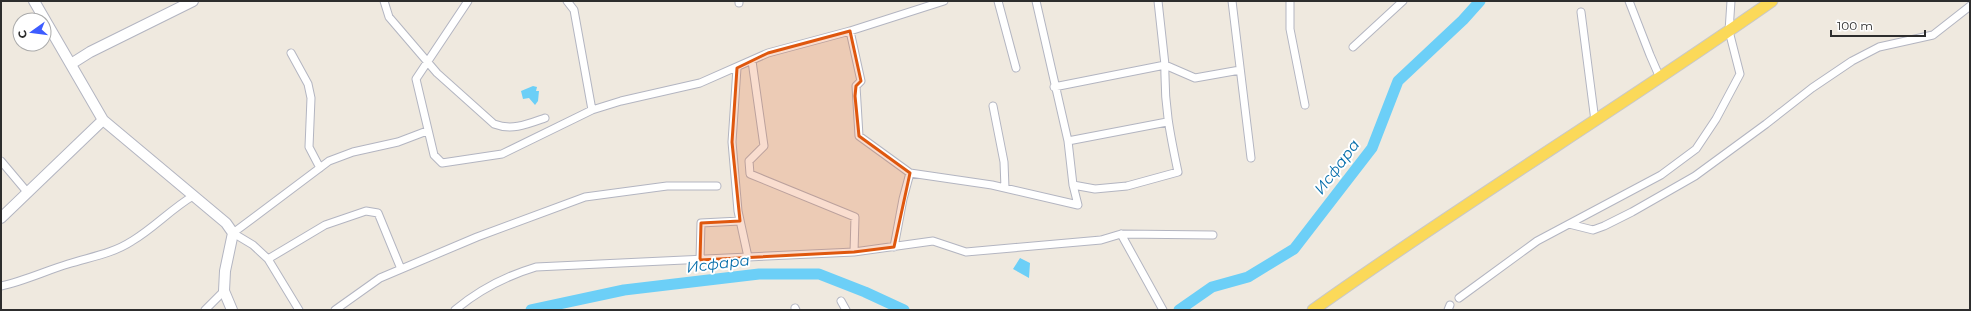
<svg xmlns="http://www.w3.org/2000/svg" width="1971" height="311" viewBox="0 0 1971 311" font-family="Montserrat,sans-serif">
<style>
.water{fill:#6ccff7}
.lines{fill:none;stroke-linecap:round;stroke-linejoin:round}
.river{stroke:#6ccff7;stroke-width:11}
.street-casing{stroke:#b3b5c1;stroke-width:9}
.secondary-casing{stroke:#b3b5c1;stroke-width:12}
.primary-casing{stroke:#c8c8c8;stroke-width:13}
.street{stroke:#fff;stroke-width:7}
.secondary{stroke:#fff;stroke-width:10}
.primary{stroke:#fbd959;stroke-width:11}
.marked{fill:#df570e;fill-opacity:0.2;stroke:#df570e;stroke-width:3;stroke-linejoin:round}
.labels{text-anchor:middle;stroke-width:4;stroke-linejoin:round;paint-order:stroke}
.water-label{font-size:15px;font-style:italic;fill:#046dab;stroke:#fff}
</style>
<rect width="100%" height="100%" fill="#efe9df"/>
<!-- water -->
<path class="water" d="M533,86L537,87L536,91H539L538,101L535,105L529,98L523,99L521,91Z
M1020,258L1030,263L1029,278L1013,269Z"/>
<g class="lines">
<!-- river -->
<path class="river" d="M531,310L624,290L759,274H819L865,292L904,310
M1179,310L1212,287L1248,277L1294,249L1372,148L1398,81L1463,20L1480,1"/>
<!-- street casing -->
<g class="street-casing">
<path id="street" d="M384,1L389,17L437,73L494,124C512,131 528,124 545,118
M468,1L416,79L434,155L442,163L502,154L592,110L621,101L700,83L768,53L850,31L944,1
M567,1L574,10L592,110
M998,1L1016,68
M1158,1L1165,65L1195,78L1240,70
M1232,1L1251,158
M1290,1V29L1305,105
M1629,1L1650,55L1660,78
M739,3V1
M1581,12L1595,121
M850,31L861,81L856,86L859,136L910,173L992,185L1078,205L1073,185L1068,141L1036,1
M1353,47L1403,1
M291,53L308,84L311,98L309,147L320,168
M752,61L764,146L749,161L750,174L855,217L854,252
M737,68L732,142L738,211L748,257
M1054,87L1165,65C1164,105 1170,134 1178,172L1127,186L1095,189L1073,185
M993,106L1004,162L1005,188
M1068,141L1167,122
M1,161L28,193
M1569,224L1593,230L1604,226L1632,212L1695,176L1766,124L1812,88L1852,61L1879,47L1933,35L1970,6
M1121,234L1163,310
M894,247L903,199L910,173
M268,259L325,225L366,211L378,213L401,269
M700,260L701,223L740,221
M1,286C24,281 45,271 68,264C90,257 112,254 132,241C154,228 171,209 193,196
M1459,298L1537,241L1661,175L1696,149L1716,119L1740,74L1729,31L1731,1
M841,301L846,310
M795,308L796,310
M205,310L224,291
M299,310L268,259L253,245L233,233L329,161L353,152L398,142L427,131
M335,310L380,278L477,237L585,197L667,186H717
M455,310C479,290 506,276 536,267L854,252L933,241L966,252L1101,240L1121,234L1213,235
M1448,310L1450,305"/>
</g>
<!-- secondary casing -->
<g class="secondary-casing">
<path id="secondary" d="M34,1L103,120L226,223L233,233L225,271L224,291L232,310
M71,64L90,52L193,1
M1,218L103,120"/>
</g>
<!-- primary casing -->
<g class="primary-casing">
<path id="primary" d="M1313,310C1463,203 1621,107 1772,1"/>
</g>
<!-- street -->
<use href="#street" class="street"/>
<!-- secondary -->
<use href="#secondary" class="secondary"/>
<!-- primary -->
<use href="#primary" class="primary"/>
</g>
<!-- marked area -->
<path class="marked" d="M850,31L861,81L856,86L855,96L859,136L910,173L894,247L854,252L700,260L701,223L740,221L732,142L737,68L768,53Z"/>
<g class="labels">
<!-- water labels -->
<g class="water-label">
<text transform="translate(1337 167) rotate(-53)" y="5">Исфара</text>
<text transform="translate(718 264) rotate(-7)" y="5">Исфара</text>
</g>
</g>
<!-- border -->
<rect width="1971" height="311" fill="none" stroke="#2d2d2d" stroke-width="4"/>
<!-- north arrow -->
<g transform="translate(32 32) rotate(256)"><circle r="19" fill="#ffffff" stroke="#ababab"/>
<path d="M0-3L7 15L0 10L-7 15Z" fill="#3d5cff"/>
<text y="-6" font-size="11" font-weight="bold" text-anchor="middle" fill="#2d2d2d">С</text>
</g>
<!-- scale -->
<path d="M1831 30v6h94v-6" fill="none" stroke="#2d2d2d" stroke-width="2"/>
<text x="1837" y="30" font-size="12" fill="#2d2d2d" stroke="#ffffff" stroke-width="3" paint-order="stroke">100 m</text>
</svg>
